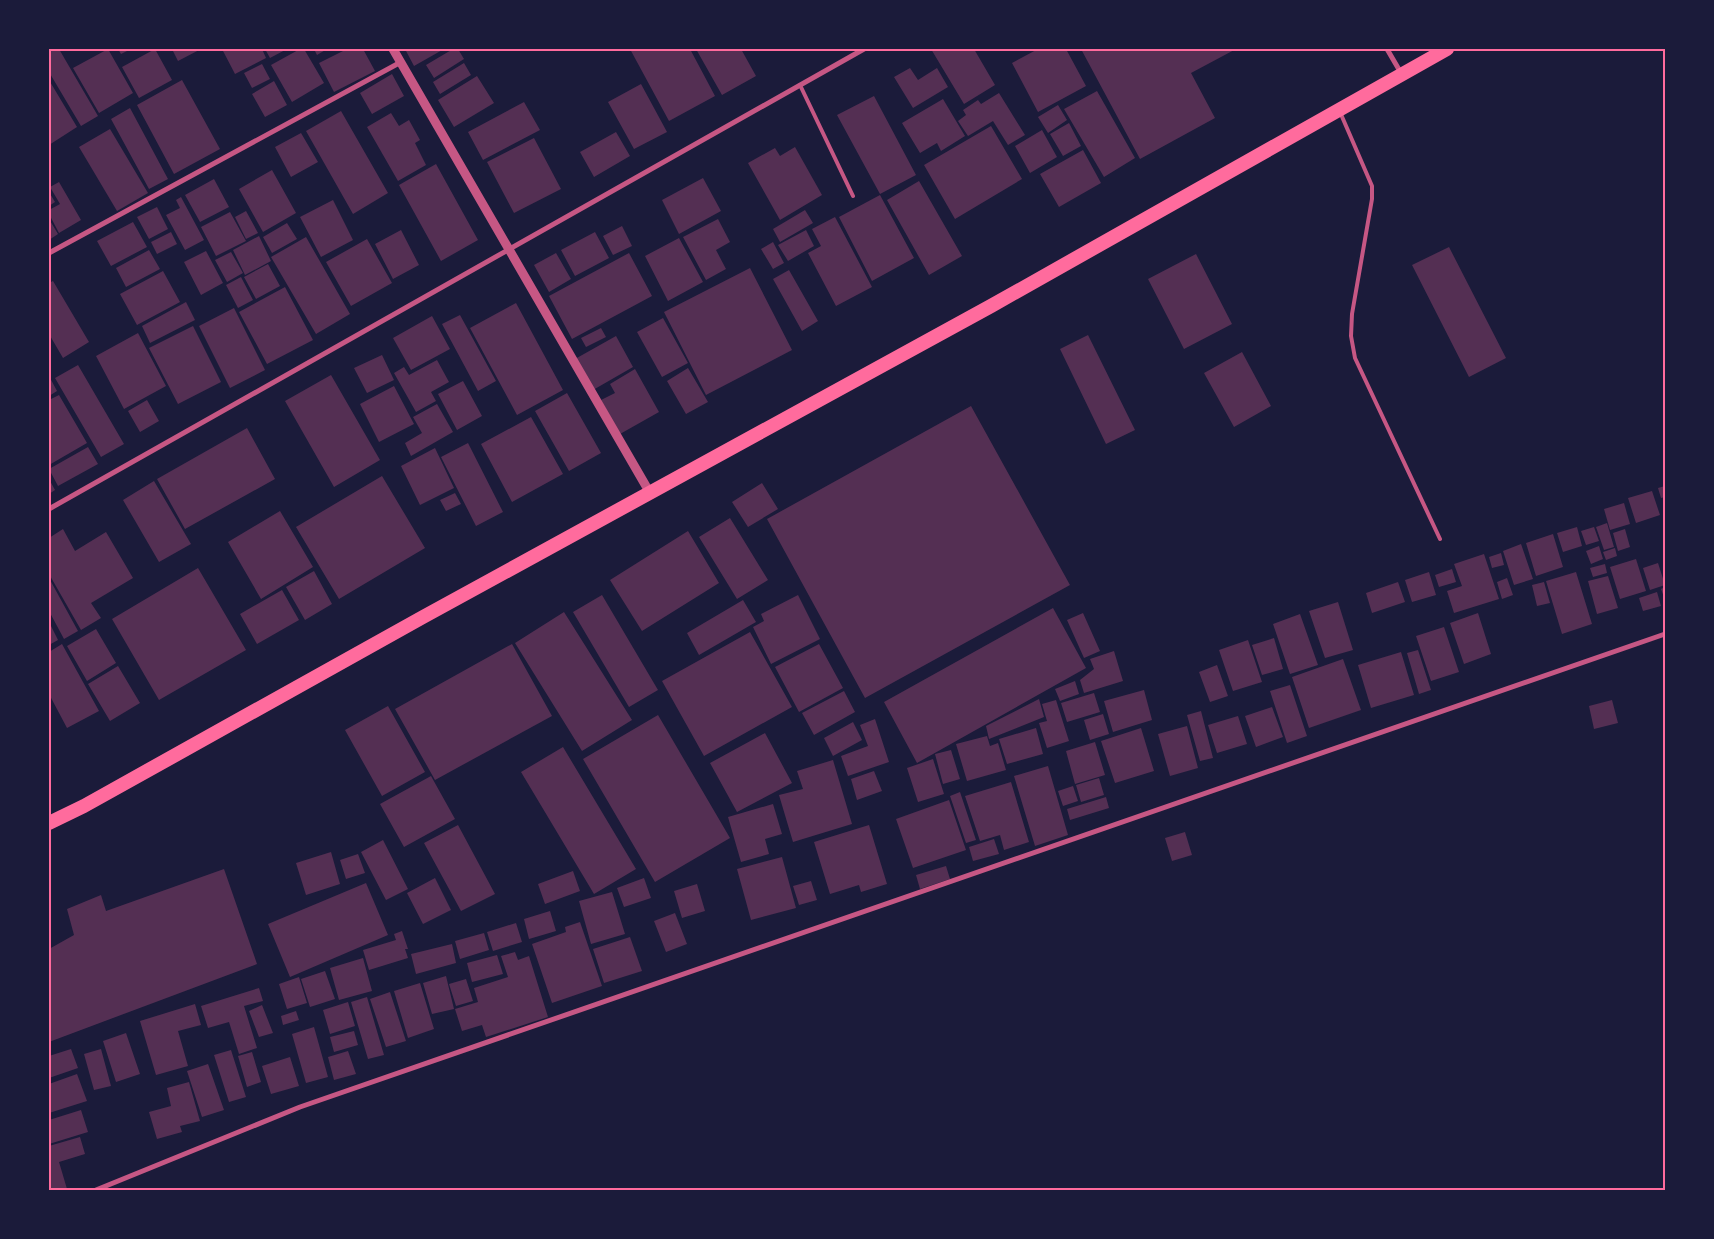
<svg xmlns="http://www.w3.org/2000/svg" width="1714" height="1239" viewBox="0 0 1714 1239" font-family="Mulish,sans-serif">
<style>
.building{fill:#542f53}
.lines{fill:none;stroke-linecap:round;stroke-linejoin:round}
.service{stroke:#c65784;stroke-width:4}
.minor{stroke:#c65784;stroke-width:5}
.tertiary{stroke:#c65784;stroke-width:9}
.trunk{stroke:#ff6b9d;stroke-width:14}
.neatline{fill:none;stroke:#ff6b9d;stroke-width:2}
</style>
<rect width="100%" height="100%" fill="#1b1b3a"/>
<!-- building -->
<path class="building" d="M49,49H59L98,116L81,126L49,72Z
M108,49L133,93L99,113L73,68Z
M118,49H131L121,54Z
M155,49L172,80L139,98L122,67Z
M172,49H201L178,61Z
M222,49H262L266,58L235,74Z
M265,49H287L270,58Z
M300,49H304L324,83L292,102L271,65Z
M314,49H327L317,55Z
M347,49H363L375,71L334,92L319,63Z
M405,49H444L414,66Z
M453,49H458L464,59L434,78L426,65Z
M630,49H690L715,96L669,121Z
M696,49H741L756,76L722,95Z
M931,49H974L995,85L964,104Z
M1038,49H1066L1086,86L1038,112L1012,63Z
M1081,49H1236L1191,73L1215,118L1140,159Z
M464,63L471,75L440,94L433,82Z
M262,64L270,79L252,88L244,73Z
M910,68L918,80L937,68L948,87L913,108L894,77Z
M392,74L404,96L372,114L360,93Z
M477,76L494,103L454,127L438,100Z
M49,80L77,127L49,145Z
M182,80L220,149L174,174L137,105Z
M274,81L287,105L265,117L252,94Z
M641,84L667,132L634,149L608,102Z
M1097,91L1135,158L1104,177L1064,109Z
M999,93L1025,135L1008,145L993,121L968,136L958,121L966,115L963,110L978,100L981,104Z
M874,96L916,175L880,194L837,115Z
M943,99L965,136L941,151L937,143L920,153L902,123Z
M524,102L540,130L483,160L468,132Z
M1058,105L1067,120L1048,133L1038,117Z
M130,108L168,179L149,189L111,119Z
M341,111L388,193L353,214L306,131Z
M391,113L399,126L409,120L420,140L415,143L426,165L398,181L367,127Z
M1069,123L1081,146L1063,156L1050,134Z
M991,126L1022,179L955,219L924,165Z
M110,129L148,193L117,211L79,147Z
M1042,130L1057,157L1030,173L1015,146Z
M616,132L630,156L594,177L580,152Z
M301,133L318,162L291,177L275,147Z
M534,138L561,189L514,213L487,162Z
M795,147L822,195L780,220L748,163L775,148L780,156Z
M1083,150L1101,183L1059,207L1040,174Z
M436,164L478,240L441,261L399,185Z
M272,170L296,213L263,232L239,189Z
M703,178L721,211L679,234L662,200Z
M214,179L229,207L200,222L185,195Z
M919,181L962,256L929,275L887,200Z
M59,182L81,220L59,233L49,214V210L60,204L50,187Z
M49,192L55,202L49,206Z
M880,195L914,258L872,281L839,217Z
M181,197L204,240L185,250L166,215L180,208L176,200Z
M333,200L353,240L321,257L300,217Z
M157,207L168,229L149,239L137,217Z
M805,210L813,223L780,242L773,229Z
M246,211L258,233L246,239L235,217Z
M230,212L246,241L216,256L201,227Z
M835,217L872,287L836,306L808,253L821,246L812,229Z
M49,219L58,234L49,240Z
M718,219L730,242L716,250L726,269L706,280L683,237Z
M133,222L147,247L111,266L97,241Z
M287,223L297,239L272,253L263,237Z
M622,226L632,246L613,255L603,236Z
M401,230L419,265L393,279L375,244Z
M806,230L814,246L788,261L778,245Z
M171,232L177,244L157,254L151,242Z
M595,232L609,258L575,276L561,250Z
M259,236L271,261L245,275L233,250Z
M306,237L350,314L316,334L271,257Z
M679,238L703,282L668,301L645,256Z
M367,239L392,283L351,306L326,262Z
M773,242L784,263L773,269L761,249Z
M1449,247L1506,358L1469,377L1412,265Z
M149,250L160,269L126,287L116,268Z
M206,251L223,283L201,295L184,262Z
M231,252L243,273L227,282L215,260Z
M556,253L571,279L549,292L534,265Z
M629,253L652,296L572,339L549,296Z
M1196,254L1232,324L1184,349L1148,279Z
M268,264L280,286L256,299L244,277Z
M750,268L792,350L706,395L664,312Z
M789,270L818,321L802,331L773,279Z
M163,271L180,302L137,325L120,294Z
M241,277L253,300L238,308L226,285Z
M53,281L89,342L63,358L49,334V283Z
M285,287L313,340L267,364L239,312Z
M186,302L195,320L150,343L142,326Z
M516,303L563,390L517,415L470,328Z
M234,308L265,370L230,388L199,326Z
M460,315L496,381L478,391L442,324Z
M432,316L450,349L411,370L393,338Z
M663,318L688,363L662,377L637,332Z
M193,326L221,382L178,404L149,348Z
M601,328L606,337L586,347L581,338Z
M138,333L166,386L124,409L96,356Z
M1088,335L1135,430L1106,444L1060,349Z
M616,336L633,367L593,390L575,359Z
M1242,352L1271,406L1234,427L1204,373Z
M382,355L394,380L367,393L354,368Z
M437,360L449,382L431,392L436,401L416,412L394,373L404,367L409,375Z
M78,365L124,444L101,457L55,378Z
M688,368L708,402L686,414L667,381Z
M635,369L659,412L620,434L601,400L615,393L610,384Z
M331,375L380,460L334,487L285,401Z
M49,376L57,391L49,396Z
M463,381L482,416L457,430L438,394Z
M394,386L414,424L379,442L360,404Z
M567,393L601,453L569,471L535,411Z
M59,395L87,443L49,465V400Z
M147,400L159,421L140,432L128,411Z
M437,404L453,432L411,456L405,443L422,433L413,417Z
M971,406L1070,585L865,698L767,519Z
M531,417L563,474L512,502L481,444Z
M247,428L275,479L185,529L157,479Z
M468,443L503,512L476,526L441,457Z
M88,447L98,464L58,486L49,469Z
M435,448L454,488L420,505L401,466Z
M382,476L425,548L339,599L296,527Z
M49,479L55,490L49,494Z
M154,481L191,544L159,562L123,500Z
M762,483L778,509L748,527L732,502Z
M1665,486V497L1661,498L1658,488Z
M1652,491L1660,515L1636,523L1628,498Z
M455,493L461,504L446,511L440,500Z
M1624,503L1630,524L1610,530L1604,509Z
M280,511L313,567L261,599L228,542Z
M730,518L768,580L737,599L699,537Z
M1607,523L1614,547L1604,550L1596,527Z
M1577,527L1582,546L1563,552L1557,533Z
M1594,527L1599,541L1586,545L1581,531Z
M63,529L75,551L106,532L133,578L91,603L101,618L81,630L49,574V538Z
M1625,529L1630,547L1618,551L1613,533Z
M688,531L719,583L642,631L610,580Z
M1553,534L1563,567L1536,576L1526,543Z
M1521,544L1533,579L1514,585L1503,551Z
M1599,546L1603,559L1591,564L1586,551Z
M1615,548L1617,556L1606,560L1603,552Z
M1501,553L1504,565L1492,568L1489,557Z
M1484,554L1499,599L1454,613L1447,591L1462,586L1454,564Z
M1636,559L1646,591L1620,599L1610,567Z
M1658,563L1665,585L1650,590L1643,568Z
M1605,564L1607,573L1593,577L1590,568Z
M198,568L246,650L159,700L112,619Z
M1452,569L1456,582L1439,587L1435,575Z
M314,571L332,604L305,620L286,587Z
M1429,572L1436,595L1412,602L1405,580Z
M1576,572L1592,624L1562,634L1546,581Z
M1608,576L1618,608L1597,614L1588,581Z
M49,578L78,631L64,639L49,611Z
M1507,578L1513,595L1502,599L1497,582Z
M1398,582L1405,602L1372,613L1366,593Z
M1544,582L1550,603L1537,606L1532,585Z
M1665,587V600L1661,589Z
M282,590L299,620L257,644L240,614Z
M1657,592L1661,606L1643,611L1639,598Z
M602,595L658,690L629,707L573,612Z
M798,595L820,639L771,664L753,627L764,621L761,614Z
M743,600L756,622L699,655L687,633Z
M1338,602L1353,650L1325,658L1309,611Z
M1053,608L1086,668L917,763L884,702Z
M564,612L632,720L582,751L515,643Z
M1083,613L1100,651L1084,658L1067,620Z
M1478,613L1491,654L1464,664L1450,623Z
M1300,614L1318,665L1290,674L1273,624Z
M49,622L58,640L49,645Z
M1444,627L1459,672L1431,681L1416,636Z
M96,629L116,663L87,681L67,646Z
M750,632L792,707L704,756L662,681Z
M1274,638L1283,669L1262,675L1252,645Z
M1248,640L1262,682L1233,691L1219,650Z
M62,644L99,711L67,728L49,694V652Z
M512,644L552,716L435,780L395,709Z
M819,644L843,688L799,712L775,667Z
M1418,650L1431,690L1419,694L1407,653Z
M1114,651L1123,681L1084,693L1080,680L1094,669L1090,659Z
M1401,652L1414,695L1371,708L1358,665Z
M1343,659L1361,710L1309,728L1292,677Z
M1217,665L1228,696L1210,702L1199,672Z
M118,666L140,703L110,721L88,684Z
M1075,681L1079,694L1060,701L1055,689Z
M1290,685L1307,736L1287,743L1270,691Z
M1144,690L1152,720L1113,732L1104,701Z
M844,691L855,712L814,735L802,713Z
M1094,693L1100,712L1067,722L1061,703Z
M1039,699L1044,717L989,739L986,726Z
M1056,700L1069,741L1047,748L1039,723L1047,721L1042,704Z
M1612,700L1618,723L1594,729L1589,706Z
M388,706L425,772L382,796L345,730Z
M1272,707L1283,737L1256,747L1245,716Z
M1201,711L1213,758L1200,761L1187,715Z
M1103,714L1109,734L1090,740L1084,720Z
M658,715L730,838L655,882L583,759Z
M1238,716L1247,744L1217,753L1208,725Z
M875,719L889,762L848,776L841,756L868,746L860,725Z
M853,722L862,740L833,756L824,738Z
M1187,726L1198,768L1170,776L1158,734Z
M1036,728L1043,754L1007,764L999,739Z
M1141,728L1154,771L1115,783L1101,741Z
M765,733L792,783L737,812L710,763Z
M987,736L990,746L998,743L1006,770L967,781L956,744Z
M1095,742L1105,775L1075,784L1066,751Z
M563,747L636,869L594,894L521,772Z
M951,750L960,779L943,784L935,754Z
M933,759L944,794L918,802L907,768Z
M833,760L852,824L793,842L779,795L803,789L797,771Z
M1048,766L1068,835L1035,846L1014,776Z
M874,771L882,791L857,800L851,779Z
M431,776L455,819L404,847L380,804Z
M1099,778L1104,795L1081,802L1076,785Z
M1011,782L1029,842L1004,850L1000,835L980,841L965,796Z
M1073,786L1078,801L1063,806L1058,791Z
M960,792L976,840L966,843L950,796Z
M1106,797L1109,808L1070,820L1067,809Z
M949,800L966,850L913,868L896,819Z
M773,804L782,834L765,839L769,854L741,862L728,817Z
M458,825L495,894L461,911L424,843Z
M869,825L887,884L861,892L859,885L830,894L814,842Z
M1185,832L1192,855L1172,861L1165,838Z
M994,839L999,854L973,861L969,847Z
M383,840L408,889L386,900L361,852Z
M331,852L340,884L306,895L296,863Z
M358,854L365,873L346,879L340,860Z
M782,857L796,908L751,920L737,869Z
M946,866L950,879L920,889L916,875Z
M224,869L257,964L49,1042V949L74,935L67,909L101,895L106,911Z
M573,871L580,891L545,904L538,884Z
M435,878L451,910L423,924L407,893Z
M644,878L651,898L624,907L617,888Z
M811,881L817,900L799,905L793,886Z
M366,883L388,935L290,977L268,924Z
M697,884L705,911L682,918L674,891Z
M612,892L625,934L591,944L579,901Z
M550,911L556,931L529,939L524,919Z
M675,913L687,944L666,952L654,921Z
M580,922L602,986L552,1003L532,944L566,932L565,927Z
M516,923L522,942L493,951L487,932Z
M402,931L408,949H405L408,958L369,970L363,950L396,940L394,934Z
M484,933L489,950L460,959L455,941Z
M630,937L642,971L604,983L593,949Z
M452,944L456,963L416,974L411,954Z
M515,952L518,960L529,956L548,1017L486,1037L482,1025L462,1031L455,1009L478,1002L474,988L508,977L501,956Z
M497,955L503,974L472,982L467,963Z
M363,958L372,991L339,1000L330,968Z
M325,971L335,999L310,1007L301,979Z
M446,976L454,1009L432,1014L423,983Z
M299,977L307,1003L287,1009L279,984Z
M466,979L473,1001L456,1006L449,984Z
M420,983L434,1029L408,1038L394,991Z
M259,988L263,1001L244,1006L257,1048L239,1054L229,1022L208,1028L201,1006Z
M390,992L406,1041L386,1047L370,999Z
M367,997L384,1055L368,1059L351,1002Z
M348,1002L355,1026L330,1034L323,1010Z
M195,1004L201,1025L178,1031L188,1066L156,1075L140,1021Z
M262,1005L273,1033L259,1037L249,1011Z
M296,1011L299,1020L283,1025L281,1016Z
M314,1027L328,1077L306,1083L292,1034Z
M354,1031L358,1045L334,1052L330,1037Z
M126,1033L140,1074L116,1082L103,1041Z
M71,1049L78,1068L49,1078V1056Z
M101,1049L111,1086L94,1090L84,1054Z
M231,1050L246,1097L229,1102L214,1055Z
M348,1051L356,1074L334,1080L328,1057Z
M252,1052L261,1082L247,1087L238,1056Z
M290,1057L299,1086L271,1094L262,1066Z
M208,1064L224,1110L202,1117L187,1071Z
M77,1074L87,1101L49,1113V1084Z
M189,1082L200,1121L180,1126L182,1132L157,1139L149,1112L171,1106L167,1088Z
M81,1110L88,1132L49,1144V1120Z
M80,1137L85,1154L59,1162L67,1189L49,1190V1146Z"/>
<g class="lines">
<!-- service -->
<path class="service" d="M800,85L853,196
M1340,112L1372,186V199L1352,314L1351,336L1355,358L1440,539"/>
<!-- minor -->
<path class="minor" d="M1387,49L1401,73
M49,253L401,62
M49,509L864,49
M96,1190L300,1107L1665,634"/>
<!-- tertiary -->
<path class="tertiary" d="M393,49L650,493"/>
<!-- trunk -->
<path class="trunk" d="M49,823L84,806L423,617L991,306L1447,49"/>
</g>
<!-- border -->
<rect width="1714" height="1239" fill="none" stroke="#1b1b3a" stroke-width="100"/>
<rect x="50" y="50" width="1614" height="1139" class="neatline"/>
</svg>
